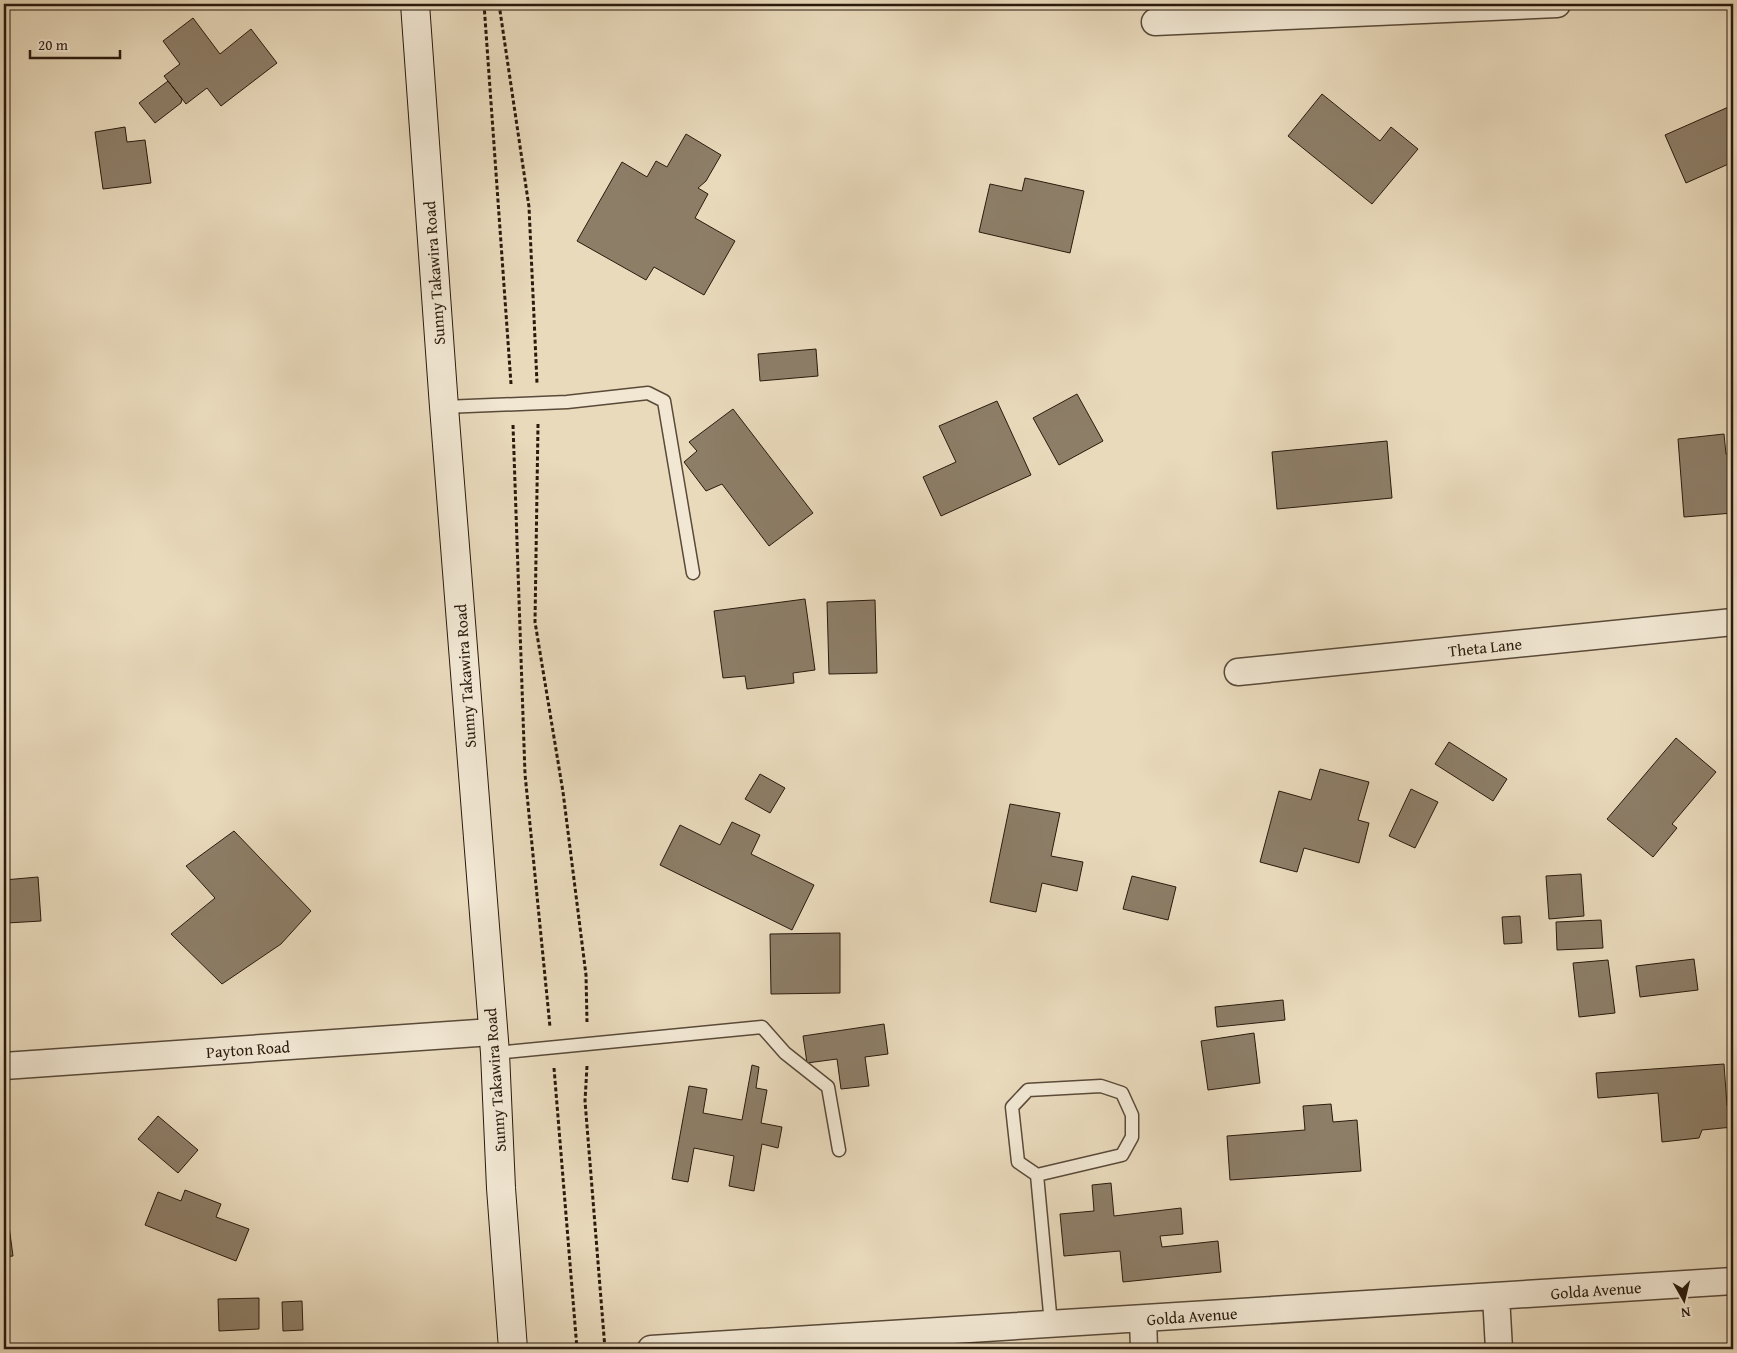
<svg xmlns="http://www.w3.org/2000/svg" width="1737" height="1353" viewBox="0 0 1737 1353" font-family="'Gentium Book Plus',serif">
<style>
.building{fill:#8d7e68;stroke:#291a0d}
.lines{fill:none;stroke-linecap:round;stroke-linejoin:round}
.service-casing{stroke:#594a39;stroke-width:15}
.minor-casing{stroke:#594a39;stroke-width:29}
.secondary-casing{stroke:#291a0d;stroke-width:30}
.path{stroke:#291a0d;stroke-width:3;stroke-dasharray:4 2.5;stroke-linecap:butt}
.service{stroke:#f1e7d3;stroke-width:12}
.minor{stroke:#f1e7d3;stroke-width:26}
.secondary{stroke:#f1e7d3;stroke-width:28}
.labels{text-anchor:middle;stroke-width:4;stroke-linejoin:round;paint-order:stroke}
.street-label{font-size:16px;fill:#291a0d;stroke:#f1e7d3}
</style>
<rect width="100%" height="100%" fill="#e9dabc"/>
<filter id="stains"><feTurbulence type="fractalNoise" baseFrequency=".004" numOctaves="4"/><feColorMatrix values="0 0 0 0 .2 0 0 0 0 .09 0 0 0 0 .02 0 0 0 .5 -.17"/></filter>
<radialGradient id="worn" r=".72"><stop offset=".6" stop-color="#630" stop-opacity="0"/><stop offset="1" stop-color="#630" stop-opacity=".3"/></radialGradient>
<!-- building -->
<path class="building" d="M193,18L220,54L251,29L277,63L221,106L207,88L186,104L164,76L180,64L163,41Z
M168,81L182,99L181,103L155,123L139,103Z
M1322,94L1380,141L1391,127L1418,149L1372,204L1288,136Z
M1733,105V149L1729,151L1733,162L1686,183L1665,135Z
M125,127L127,142L145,140L151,183L103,189L95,132Z
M686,134L721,155L706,181L698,188L708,194L695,218L735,241L704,295L654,267L646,280L577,241L622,162L647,177L656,161L667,167Z
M1025,178L1084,191L1070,253L979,232L990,184L1022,191Z
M816,349L818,376L760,381L758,354Z
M1077,394L1103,441L1059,465L1033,418Z
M997,401L1031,475L941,516L923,477L956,462L939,426Z
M733,409L813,513L769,546L722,484L706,491L684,462L697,451L689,442Z
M1724,434L1726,454H1733V513L1684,517L1678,439Z
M1387,441L1392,498L1277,509L1272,452Z
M805,599L815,670L793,673L794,683L747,689L745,676L723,678L714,611Z
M875,600L877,673L829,674L827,602Z
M1676,738L1716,772L1672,824L1677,828L1653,857L1607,819Z
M1449,742L1507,779L1493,801L1435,764Z
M1320,769L1369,782L1358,820L1369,823L1359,863L1304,848L1297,872L1260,862L1279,791L1311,800Z
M760,774L785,788L770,813L745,799Z
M1411,789L1438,802L1415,848L1389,836Z
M1010,804L1060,813L1051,856L1083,862L1077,891L1042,883L1036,912L990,902Z
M732,822L760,835L751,854L814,885L792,930L660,865L680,825L720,845Z
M234,831L311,911L281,944L222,984L171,934L215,898L186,866Z
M1581,874L1584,916L1549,919L1546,876Z
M1132,876L1176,887L1168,920L1123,909Z
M38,877L41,921L7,923L4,880Z
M1520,916L1522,943L1504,944L1502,917Z
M1601,920L1603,948L1557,950L1556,922Z
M840,933V993L771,994L770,934Z
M1694,959L1698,990L1640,997L1636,966Z
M1608,960L1615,1013L1579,1017L1573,963Z
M1283,1000L1285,1020L1217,1027L1215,1007Z
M884,1024L888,1054L865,1057L869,1086L841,1089L837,1059L807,1063L803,1036Z
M1254,1033L1260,1083L1208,1090L1201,1041Z
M1724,1064L1727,1106L1733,1107V1127L1702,1130L1699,1138L1662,1142L1658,1093L1598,1098L1596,1073Z
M752,1065L759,1067L756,1088L767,1090L761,1123L782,1127L778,1148L762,1144L754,1191L729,1186L734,1156L694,1148L688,1182L672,1179L689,1086L707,1089L703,1113L742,1120Z
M1331,1104L1333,1122L1357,1120L1361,1171L1230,1180L1227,1136L1305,1130L1303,1106Z
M158,1116L198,1150L178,1173L138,1139Z
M1111,1183L1114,1216L1181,1208L1183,1234L1160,1236L1162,1247L1218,1241L1221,1272L1123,1282L1120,1251L1064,1256L1060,1214L1094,1211L1092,1185Z
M185,1190L221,1204L216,1217L249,1229L236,1261L145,1225L158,1192L181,1201Z
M4,1211H7L13,1256L4,1257Z
M259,1298V1329L219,1331L218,1299Z
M302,1301L303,1330L283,1331L282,1302Z"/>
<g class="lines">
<!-- service casing -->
<g class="service-casing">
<path id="service" d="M444,407L567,402L648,393L664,401L693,573
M495,1053L762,1027L785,1053L828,1087L839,1150
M1101,1086L1122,1093L1132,1115V1137L1122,1155L1037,1175L1018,1162L1012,1107L1028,1090Z
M1037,1175L1051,1324"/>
</g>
<!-- minor casing -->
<g class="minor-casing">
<path id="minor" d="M1155,22L1557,4
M1238,672L1733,622
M4,1066L492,1032
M1496,1296L1499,1349
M1143,1319L1144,1349
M651,1349L1733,1281"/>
</g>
<!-- secondary casing -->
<g class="secondary-casing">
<path id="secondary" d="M415,4L444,407L495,1053L501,1188L513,1349"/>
</g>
<!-- path -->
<path class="path" d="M484,4L511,384
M499,4L529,207L537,383
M538,424L535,622L563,792L586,975L587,1022
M513,425L525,774L550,1027
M587,1066L585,1101L605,1349
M554,1068L577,1349"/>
<!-- service -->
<use href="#service" class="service"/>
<!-- minor -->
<use href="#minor" class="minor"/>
<!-- secondary -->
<use href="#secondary" class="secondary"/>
</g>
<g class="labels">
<!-- street labels -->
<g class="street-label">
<text transform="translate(434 273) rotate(-94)" y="6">Sunny Takawira Road</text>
<text transform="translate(1485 647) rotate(-6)" y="6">Theta Lane</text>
<text transform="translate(465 676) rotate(-94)" y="6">Sunny Takawira Road</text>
<text transform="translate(248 1049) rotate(-4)" y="6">Payton Road</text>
<text transform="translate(495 1080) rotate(-94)" y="6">Sunny Takawira Road</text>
<text transform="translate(1596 1290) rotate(-4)" y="6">Golda Avenue</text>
<text transform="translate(1192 1316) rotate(-4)" y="6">Golda Avenue</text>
</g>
</g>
<!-- margin -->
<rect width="1737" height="1353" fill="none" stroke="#e9dabc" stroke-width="20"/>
<rect x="5" y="5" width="1727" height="1343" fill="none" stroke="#291a0d" stroke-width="2.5"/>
<rect x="10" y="10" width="1717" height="1333" fill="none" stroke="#291a0d"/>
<!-- north arrow -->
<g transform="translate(1684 1300) rotate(172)" stroke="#f1e7d3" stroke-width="4" paint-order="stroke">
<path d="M0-4L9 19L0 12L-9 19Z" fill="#291a0d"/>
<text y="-8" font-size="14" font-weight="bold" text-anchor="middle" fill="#291a0d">N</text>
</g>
<!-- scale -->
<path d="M30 50v8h90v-8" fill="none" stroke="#291a0d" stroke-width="2.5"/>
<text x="38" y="50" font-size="15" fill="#291a0d" stroke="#f1e7d3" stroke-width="4" paint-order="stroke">20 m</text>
<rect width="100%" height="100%" filter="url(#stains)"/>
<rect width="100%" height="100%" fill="url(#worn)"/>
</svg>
